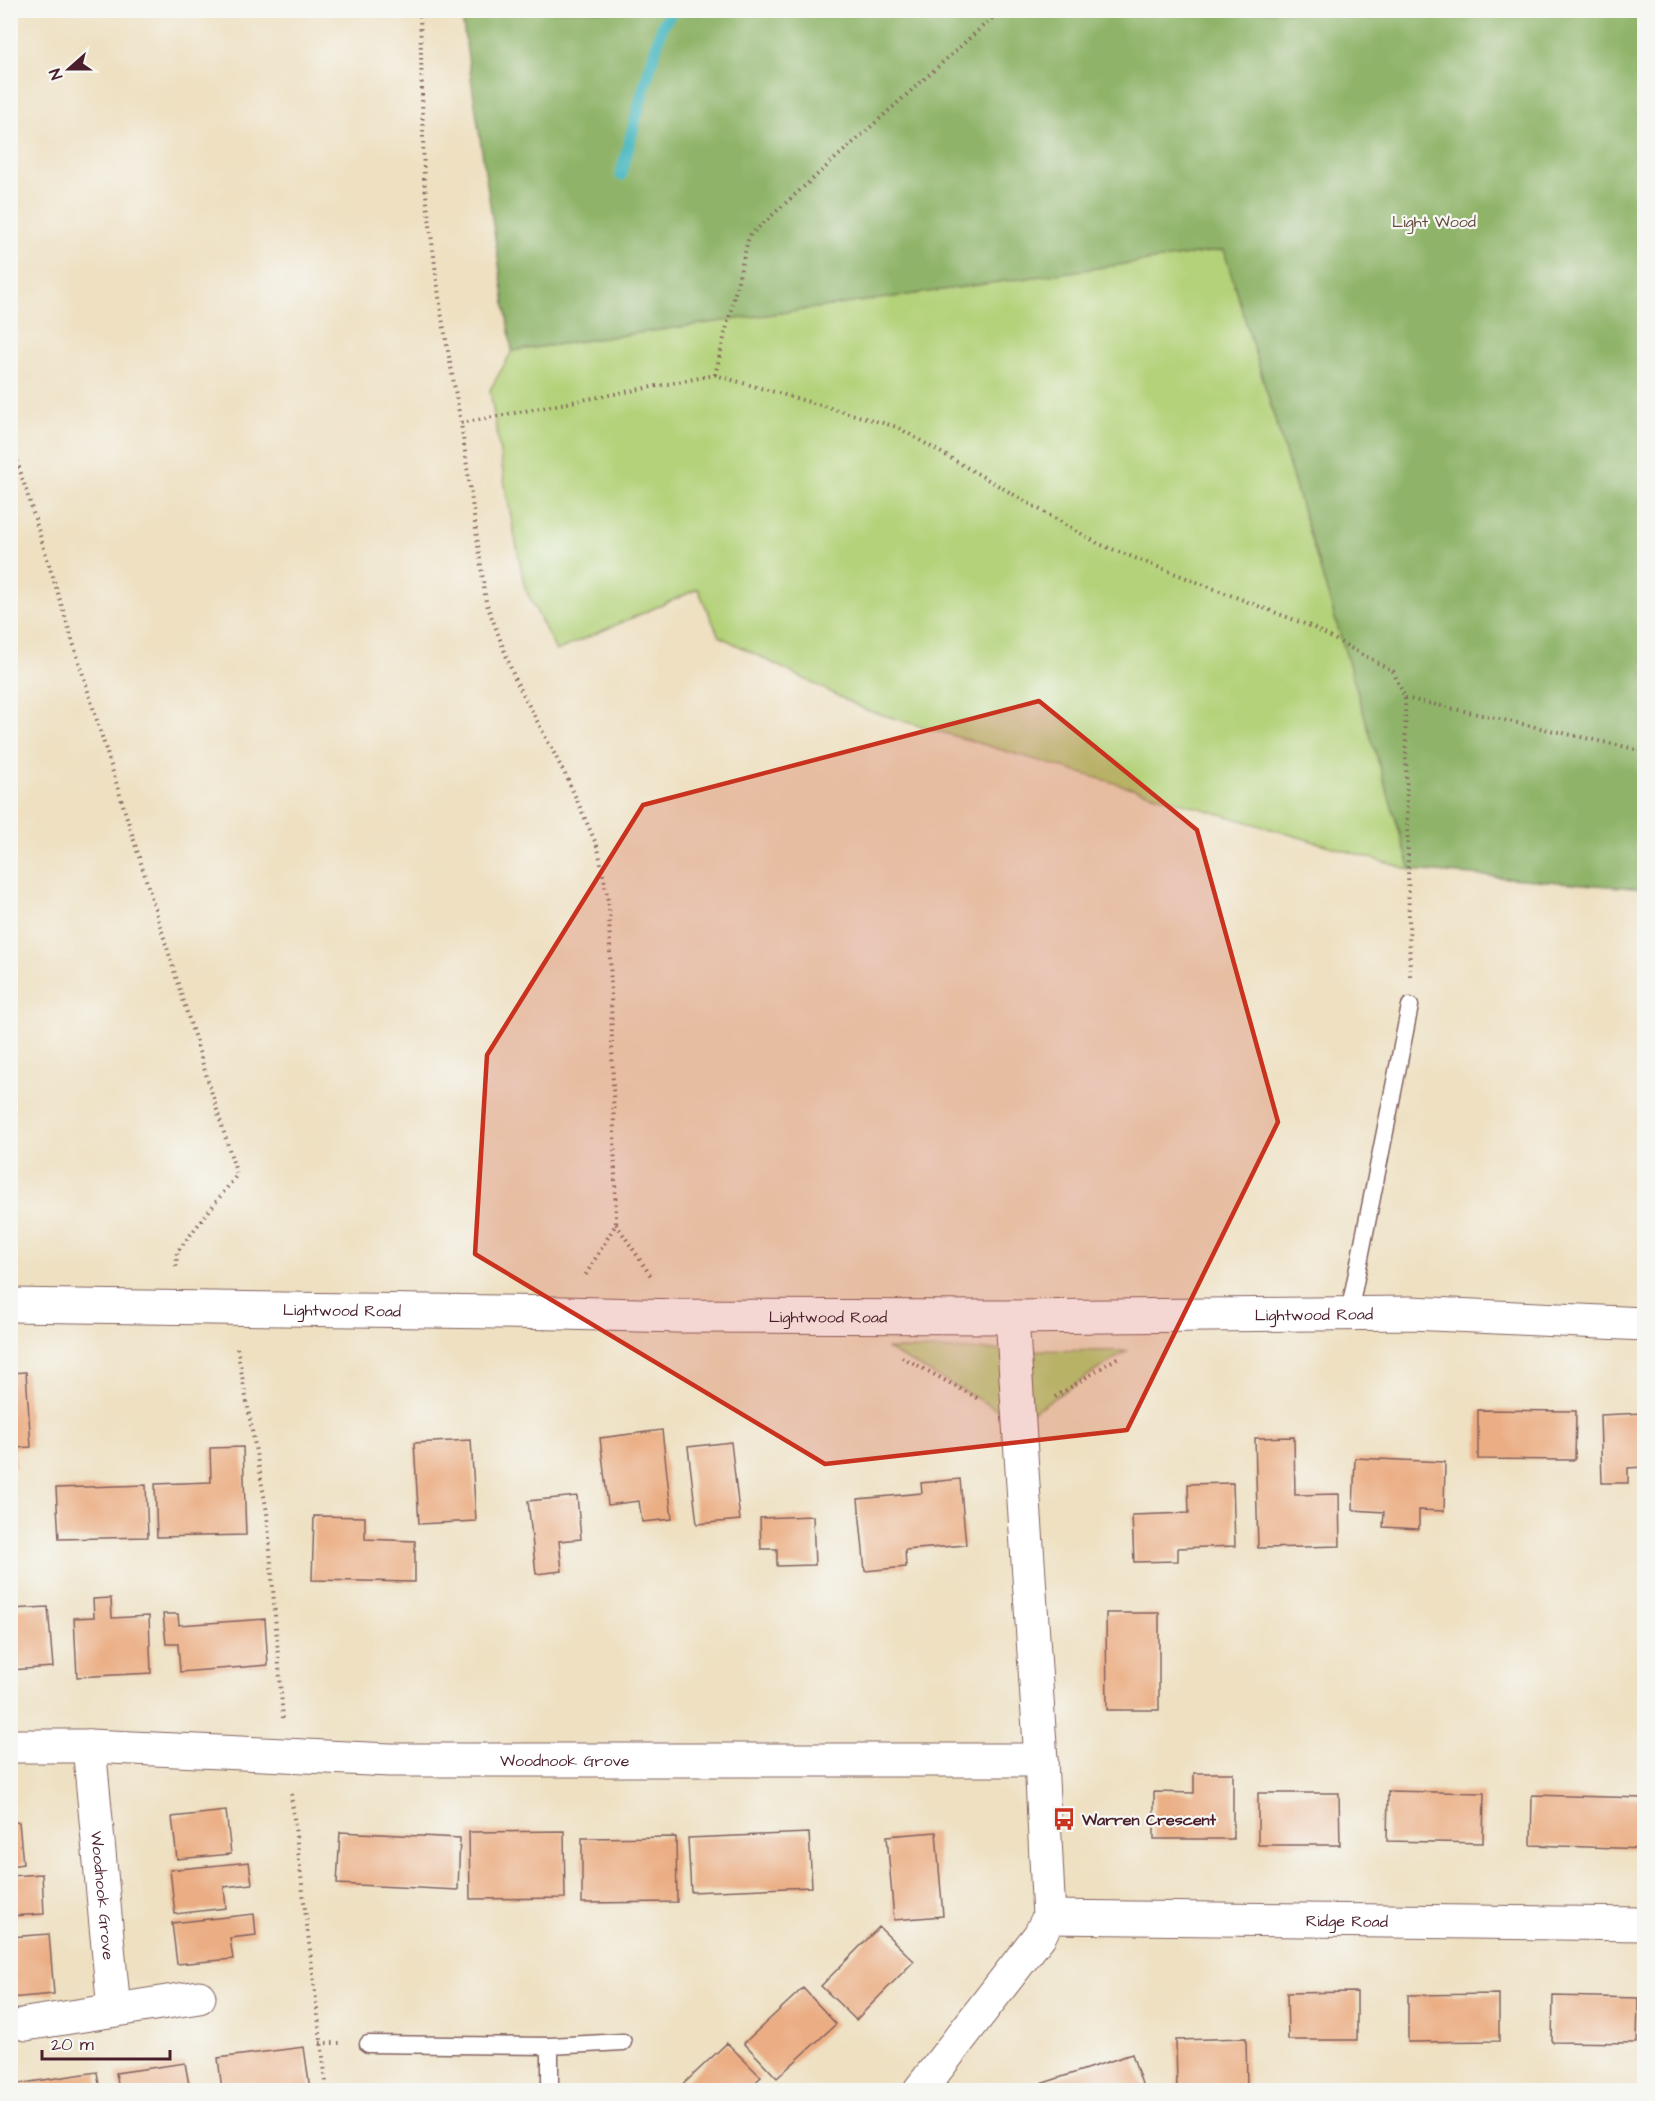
<svg xmlns="http://www.w3.org/2000/svg" width="1655" height="2101" viewBox="0 0 1655 2101" font-family="'Architects Daughter',sans-serif">
<style>
.green{fill:#b4d279;stroke:#7f7852;stroke-width:1.5}
.forest{fill:#8fb469;stroke:#6c6a4a;stroke-width:1.5}
.lines{fill:none;stroke-linecap:round;stroke-linejoin:round}
.stream{stroke:#49b8c0;stroke-width:12}
.building{fill:#ebad83}
.lane-casing{stroke:#836360;stroke-width:19}
.street-casing{stroke:#836360;stroke-width:35}
.path{stroke:#836360;stroke-width:4;stroke-dasharray:1.5 4.5;stroke-linecap:butt}
.lane{stroke:#fff;stroke-width:16}
.street{stroke:#fff;stroke-width:33}
.marked{fill:#c8321e;fill-opacity:0.2;stroke:#c8321e;stroke-width:4.5;stroke-linejoin:round}
.labels{text-anchor:middle;stroke-width:4.5;stroke-linejoin:round;paint-order:stroke}
.park-label{font-size:16px;fill:#644c3e;stroke:#f6f6f2}
.street-label{font-size:16px;fill:#4a1f2b;stroke:#f6f6f2}
.poi-label{font-size:16px;font-weight:bold;fill:#4a1f2b;stroke:#f6f6f2;text-anchor:start}
</style>
<rect width="100%" height="100%" fill="#f6f6f2"/>
<filter id="ink" filterUnits="userSpaceOnUse"><feTurbulence type="fractalNoise" baseFrequency=".0167" numOctaves="2"/><feDisplacementMap in="SourceGraphic" scale="12" xChannelSelector="R" yChannelSelector="G"/><feConvolveMatrix kernelMatrix="1 2 1 2 8 2 1 2 1" color-interpolation-filters="sRGB"/></filter>
<filter id="wash" filterUnits="userSpaceOnUse"><feTurbulence type="fractalNoise" baseFrequency=".008" numOctaves="4" result="noise"/><feDisplacementMap in="SourceGraphic" scale="24" xChannelSelector="R" yChannelSelector="G"/><feGaussianBlur stdDeviation="1.35" result="paint"/><feColorMatrix in="noise" values="0 0 0 0 0 0 0 0 0 0 0 0 0 0 0 0 0 1.4 0 .05"/><feComposite in="paint" operator="in"/></filter>
<g filter="url(#wash)">
<rect width="100%" height="100%" fill="#eee0c1"/>
<!-- green -->
<path class="green" d="M1224,250L1411,870L866,710L719,636L698,589L556,651L525,588L506,491L490,390L512,351Z
M887,1349L1127,1351L1018,1421Z"/>
<!-- forest -->
<path class="forest" d="M461,11H1644V889L1411,870L1224,250L512,351Z"/>
<g class="lines">
<!-- stream -->
<path class="stream" d="M621,175L643,91L663,24L674,10"/>
</g>
<g id="blocks">
<!-- building -->
<path class="building" d="M26,1372L31,1447L14,1448L16,1467H10V1373Z
M1478,1410L1576,1411L1575,1460L1478,1459Z
M1644,1413V1467L1628,1468V1483H1602L1600,1415Z
M662,1430L672,1519L642,1522L639,1501L608,1505L600,1438Z
M1294,1437L1295,1495L1339,1494L1340,1546L1258,1548L1255,1438Z
M471,1440L476,1521L419,1524L414,1443Z
M731,1442L740,1520L697,1524L688,1447Z
M243,1447L246,1535L157,1537L155,1484L211,1482L210,1448Z
M1355,1458L1445,1462L1444,1511L1419,1510V1529L1383,1527L1384,1512L1353,1510Z
M960,1479L966,1545L905,1550L906,1567L865,1571L858,1499L922,1493L921,1483Z
M1233,1483L1235,1546L1178,1548V1561L1134,1562L1132,1515L1189,1513L1188,1484Z
M146,1485L148,1537L59,1539L56,1488Z
M577,1496L581,1539L559,1541L562,1571L536,1574L528,1501Z
M314,1516L365,1517V1539L415,1541V1582L312,1580Z
M813,1516L815,1565L777,1566V1549H761L760,1518Z
M111,1598L112,1618L149,1616L151,1673L77,1677L74,1618L94,1617L93,1599Z
M48,1607L53,1667L10,1670V1609Z
M1106,1613H1159V1710H1107Z
M163,1614H178L179,1625L265,1619L268,1665L180,1672L178,1644H166Z
M1194,1773H1233V1839H1154V1792L1194,1793Z
M1388,1791L1484,1793L1483,1843L1387,1841Z
M1258,1793H1339L1340,1845H1258Z
M1532,1795L1644,1798V1849L1531,1845Z
M226,1811L231,1854L177,1859L172,1817Z
M19,1822L23,1864L10,1866V1823Z
M564,1831L565,1898L470,1899L469,1832Z
M340,1832L460,1838L458,1890L337,1884Z
M936,1832L943,1916L894,1920L887,1836Z
M809,1833L812,1887L691,1892L688,1838Z
M676,1837L677,1902L582,1903V1838Z
M249,1862L252,1884L224,1887L226,1908L175,1914L170,1870Z
M42,1874L44,1914L10,1916V1876Z
M254,1914L256,1935L230,1938L233,1959L177,1964L172,1923Z
M879,1927L914,1961L856,2020L821,1986Z
M49,1934L54,1994L10,1998V1937Z
M803,1988L836,2024L777,2078L744,2043Z
M1357,1992V2040H1288L1287,1993Z
M1499,1994V2041L1408,2042V1995Z
M1553,1996L1638,1998L1637,2043L1552,2042Z
M1246,2038L1247,2086L1177,2088L1176,2040Z
M727,2043L761,2077L747,2090H677Z
M304,2047L310,2090H222L218,2058Z
M1132,2054L1144,2090H1022Z
M185,2063L190,2090H119L116,2073Z
M97,2072L100,2090H10V2085Z"/>
</g>
</g>
<g filter="url(#ink)">
<use href="#blocks" fill-opacity="0" stroke="#836360" stroke-width="1.5"/>
<g class="lines">
<!-- lane casing -->
<g class="lane-casing">
<path id="lane" d="M1349,1313L1410,1006
M368,2044L550,2046L623,2042
M550,2090V2046"/>
</g>
<!-- street casing -->
<g class="street-casing">
<g id="street">
<path id="s1" d="M10,1305L563,1313L678,1316L1012,1317L1411,1313L1644,1324"/>
<path id="s2" d="M10,1746H89L390,1760H1041"/>
<path id="s3" d="M89,1746L114,2010"/>
<path id="s4" d="M1049,1917L1644,1924"/>
<path d="M26,2024L199,1997"/>
<path d="M920,2090L1040,1935L1049,1917L1041,1760L1012,1317"/>
</g>
</g>
<!-- path -->
<path class="path" d="M420,10L424,179L441,312L461,423L486,602L515,679L568,780L598,848L609,906L616,1224L585,1276
M715,375L749,236L1001,10
M461,423L715,375L897,427L1099,544L1310,626L1393,671L1405,698L1410,976
M10,438L237,1175L177,1252L176,1270
M1405,698L1644,751
M616,1224L651,1276
M237,1348L267,1512L283,1718
M902,1357L979,1399
M1055,1397L1120,1356
M291,1794L327,2090
M320,2043H340"/>
<!-- lane -->
<use href="#lane" class="lane"/>
<!-- street -->
<use href="#street" class="street"/>
</g>
</g>
<!-- marked area -->
<path class="marked" d="M1039,701L1197,830L1278,1122L1127,1430L825,1464L475,1254L487,1055L643,805Z"/>
<!-- icons -->
<defs>
<g id="bus-bare" transform="scale(1.8)"><path d="M-5-6H5V4H4V6H2V4H-2V6H-4V4H-5ZM-3.5-4V0h7V-4ZM-3.5 1.2v1.5H-2V1.2ZM2 1.2v1.5H3.5V1.2Z" fill="#c8321e" stroke="#f6f6f2" stroke-width="2.5" paint-order="stroke"/></g>
</defs>
<g fill-rule="evenodd">
<use href="#bus-bare" x="1064" y="1819"/>
</g>
<g class="labels">
<!-- park labels -->
<g class="park-label">
<text x="1434" y="227">Light Wood</text>
</g>
<!-- street labels -->
<g class="street-label">
<text dy="6" stroke="none"><textPath href="#s1" startOffset="332">Lightwood Road</textPath></text>
<text dy="6" stroke="none"><textPath href="#s1" startOffset="1304">Lightwood Road</textPath></text>
<text dy="6" stroke="none"><textPath href="#s1" startOffset="818">Lightwood Road</textPath></text>
<text dy="6" stroke="none"><textPath href="#s2" startOffset="555">Woodnook Grove</textPath></text>
<text dy="6" stroke="none"><textPath href="#s3" startOffset="150">Woodnook Grove</textPath></text>
<text dy="6" stroke="none"><textPath href="#s4" startOffset="298">Ridge Road</textPath></text>
</g>
<!-- poi labels -->
<g class="poi-label">
<text x="1082" y="1825">Warren Crescent</text>
</g>
</g>
<!-- margin -->
<rect width="1655" height="2101" fill="none" stroke="#f6f6f2" stroke-width="36"/>
<!-- north arrow -->
<g transform="translate(69 69) rotate(249)" stroke="#f6f6f2" stroke-width="4.5" paint-order="stroke">
<path d="M0-4.5L10 22L0 15L-10 22Z" fill="#4a1f2b"/>
<text y="-9" font-size="16" font-weight="bold" text-anchor="middle" fill="#4a1f2b">N</text>
</g>
<!-- scale -->
<path d="M42 2050v9h128v-9" fill="none" stroke="#4a1f2b" stroke-width="3"/>
<text x="51" y="2050" font-size="18" fill="#4a1f2b" stroke="#f6f6f2" stroke-width="4.5" paint-order="stroke">20 m</text>
</svg>
